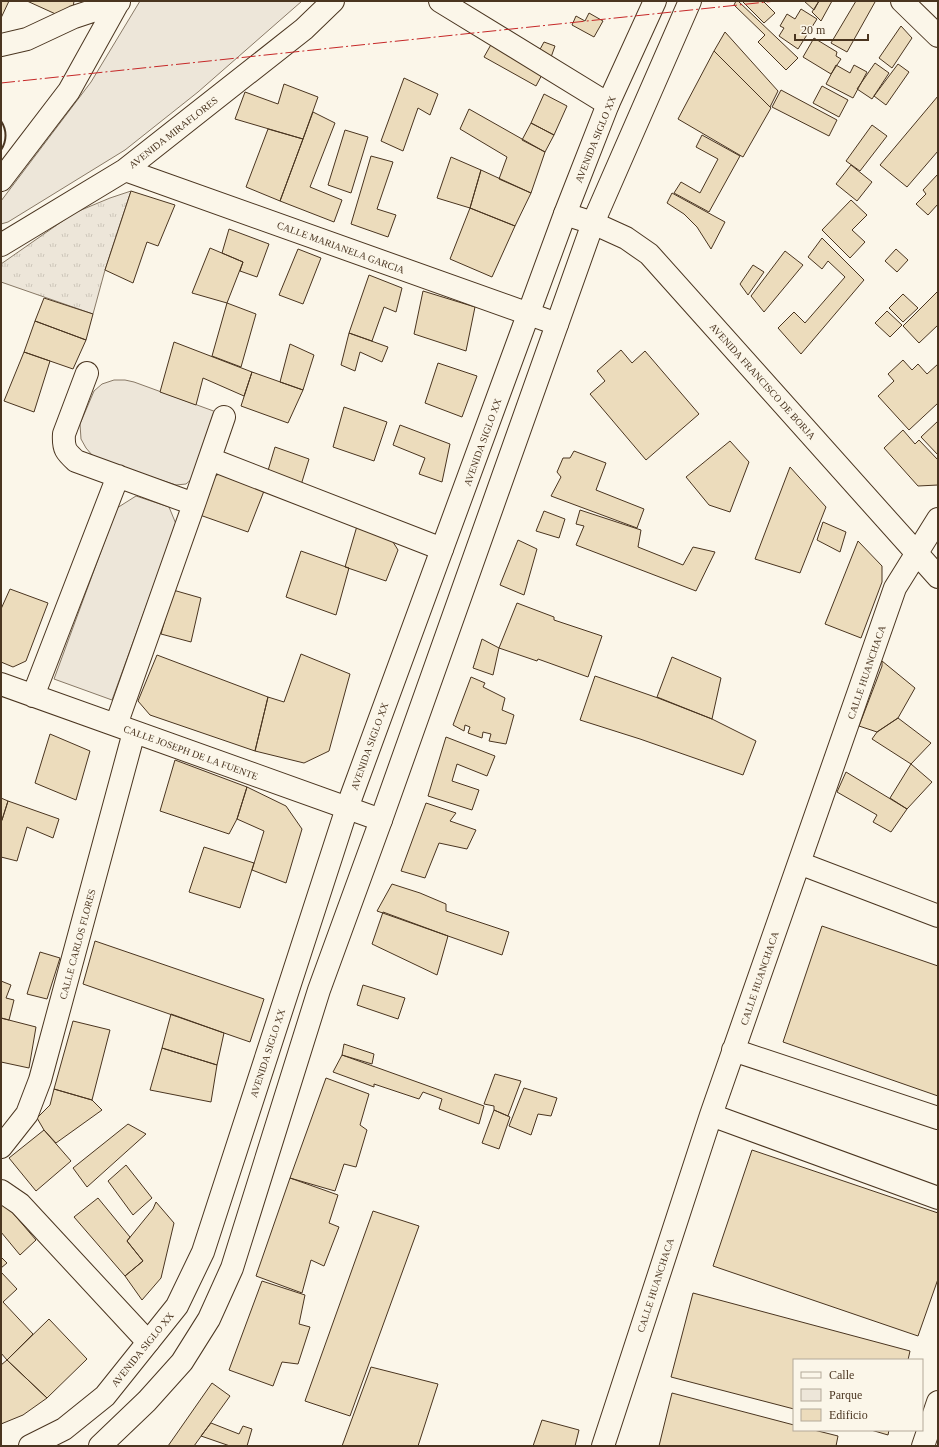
<svg xmlns="http://www.w3.org/2000/svg" width="939" height="1447" viewBox="0 0 939 1447" font-family="'Times New Roman',serif">
<style>
.grass{fill:url(#grass-tufts);stroke:#887966}
.park{fill:#ede6d9;stroke:#887966}
.building{fill:#ecdcbc;stroke:#4a3520}
.lines{fill:none;stroke-linecap:round;stroke-linejoin:round}
.minor-casing{stroke:#4a3520;stroke-width:24}
.highway-casing{stroke:#4a3520;stroke-width:24}
.minor{stroke:#fbf6e9;stroke-width:22}
.highway{stroke:#fbf6e9;stroke-width:22}
.wall{stroke:#4a3520;stroke-width:2}
.power{stroke:#c62828;stroke-width:1;stroke-dasharray:14 3 2 3;stroke-linecap:butt}
.labels{text-anchor:middle;stroke-width:3;stroke-linejoin:round;paint-order:stroke}
.street-label{font-size:10px;fill:#4a3520;stroke:#fbf6e9}
</style>
<defs>
<pattern id="grass-tufts" width="24" height="20" patternUnits="userSpaceOnUse"><rect width="24" height="20" fill="#ede6d9"/><path d="M3 7l-1-3M5 7V3M7 7l1-3M15 17l-1-3M17 17v-4M19 17l1-3" fill="none" stroke="#cdc6ba"/></pattern>
</defs>
<rect width="100%" height="100%" fill="#fbf6e9"/>
<!-- grass -->
<path class="grass" d="M131,191L105,270L93,314L1,282V264L74,213L110,198Z"/>
<!-- park -->
<path class="park" d="M140,1H302L198,92L125,150L8,222L1,224V201L91,82Z
M114,380H125L134,382L219,413L194,477L186,484L176,485L103,461L92,455L86,448L81,439L80,424L94,391L102,384Z
M136,496L169,507L176,524L112,700L54,679L117,508Z"/>
<!-- building -->
<path class="building" d="M1,1H9L1,18Z
M27,1H74L73,8L60,16Z
M736,1H738L798,58L786,70L758,42L765,35L734,5Z
M742,1H763L775,13L764,23Z
M804,1H819L814,10Z
M819,1H832L821,21L812,12Z
M856,1H874L875,2L847,52L831,43Z
M801,9L817,19L798,49L779,36L784,28L780,26L787,14L795,19Z
M589,13L603,21L594,37L572,25L576,16L585,21Z
M901,26L912,38L892,68L879,58Z
M725,32L778,91L770,107L714,51Z
M814,38L837,52L836,56L841,59L831,74L803,57Z
M493,41L545,69L536,86L484,57Z
M544,42L555,46L550,60L538,53Z
M714,51L771,108L743,157L678,119Z
M875,63L889,73L872,99L857,89Z
M898,64L909,72L886,105L874,96Z
M836,65L850,73L854,65L867,72L853,98L826,84Z
M404,78L438,94L430,115L418,108L403,151L381,141Z
M284,84L318,97L303,139L235,119L245,92L278,104Z
M822,86L848,100L839,117L813,103Z
M781,90L837,120L829,136L772,107Z
M544,94L567,106L554,135L531,123Z
M938,96V151L907,187L880,165Z
M469,109L545,152L531,193L499,179L507,157L460,129Z
M313,112L335,123L310,187L342,200L334,222L280,201Z
M531,123L554,135L545,152L522,140Z
M872,125L887,136L860,171L846,161Z
M268,129L303,139L280,201L246,187Z
M345,130L368,137L351,193L328,185Z
M702,135L740,156L709,212L674,193L681,182L700,193L718,159L696,147Z
M371,156L393,162L377,209L396,215L388,237L351,224Z
M451,157L481,170L470,208L437,198Z
M851,165L872,182L857,201L836,184Z
M481,170L531,193L515,226L470,208Z
M938,174V204L928,215L916,204L926,194L923,190Z
M131,191L175,205L158,246L147,242L133,283L105,270Z
M672,193L725,222L711,249L697,227L684,214L667,203Z
M851,200L867,215L852,230L865,242L850,258L822,230Z
M470,208L515,226L492,277L450,259Z
M229,229L269,244L257,277L240,271L243,262L222,253Z
M822,238L864,280L801,354L778,328L794,312L805,323L845,277L828,261L822,269L808,257Z
M210,248L243,262L227,303L192,293Z
M298,249L321,258L303,304L279,295Z
M896,249L908,260L897,272L885,261Z
M785,251L803,265L764,312L751,296Z
M753,265L764,272L748,295L740,284Z
M369,275L402,288L396,312L384,307L372,341L349,333Z
M423,291L475,307L466,351L414,334Z
M938,291V325L919,343L903,326Z
M903,294L918,308L903,322L889,308Z
M44,298L93,314L86,340L35,321Z
M227,303L256,314L241,367L212,356Z
M887,311L902,325L890,337L875,323Z
M35,321L86,340L73,369L24,352Z
M349,333L388,347L382,362L360,352L355,371L341,365Z
M174,342L252,372L244,396L203,378L196,405L160,392Z
M290,344L314,355L303,390L280,382Z
M621,350L632,363L645,351L699,414L646,460L590,394L605,381L597,371Z
M24,352L50,361L34,412L4,401Z
M903,360L912,370L918,364L927,374L938,364V403L909,430L878,396L894,381L888,374Z
M438,363L477,376L462,417L425,403Z
M252,372L303,390L288,423L241,406Z
M344,407L387,422L374,461L333,447Z
M938,421V455L921,437Z
M400,425L450,444L442,482L419,474L425,458L393,445Z
M903,430L915,444L919,440L938,460V485L918,486L884,448Z
M730,441L749,462L730,512L709,505L686,477Z
M275,447L309,459L301,485L267,474Z
M574,451L606,463L596,490L644,509L637,528L551,496L561,477L557,472L563,458H570Z
M790,467L826,507L800,573L755,559Z
M219,474L264,491L248,532L197,514L207,480Z
M580,510L641,530L638,547L683,565L693,547L715,552L696,591L576,545L584,526L576,524Z
M544,511L565,519L559,538L536,531Z
M823,522L846,532L840,552L817,540Z
M357,526L388,534L398,550L386,581L345,567Z
M518,540L537,549L524,595L500,585Z
M858,541L882,566V582L861,638L825,624Z
M301,551L349,568L336,615L286,597Z
M10,589L48,603L26,661L13,667L1,662V609Z
M173,590L201,598L191,642L161,634Z
M517,603L554,617V620L602,636L588,677L538,659L537,661L499,648Z
M482,639L499,648L493,675L473,668Z
M301,654L350,674L329,751L304,763L255,751L268,697L284,702Z
M157,655L268,697L255,751L150,715L138,701Z
M672,657L721,678L712,719L657,697Z
M882,661L915,688L898,718L877,732L859,726L882,666Z
M595,676L658,698L712,719L756,741L743,775L640,739L580,720Z
M471,677L485,683L483,687L505,698L502,710L514,715L506,744L489,741L491,734L483,732L482,738L468,733L470,727L465,725L464,731L453,725Z
M898,718L931,743L911,764L872,739L877,732Z
M50,734L90,751L76,800L35,783Z
M446,737L495,756L487,776L457,764L452,781L479,790L472,810L428,796Z
M175,760L247,787L237,819L229,834L160,811Z
M911,764L932,782L907,809L890,798Z
M846,772L907,809L891,832L873,822L877,815L837,792Z
M247,787L286,806L302,829L286,883L252,870L264,831L237,819Z
M1,798L8,801L2,820L1,819Z
M8,801L59,819L53,838L27,827L17,861L1,857V823Z
M426,803L456,813L450,821L476,830L467,849L439,843L425,878L401,871Z
M204,847L254,863L240,908L189,892Z
M392,884L420,893L446,904V911L509,932L502,955L377,911Z
M383,912L448,936L437,975L372,944Z
M822,926L938,966V1096L783,1042Z
M95,941L264,999L250,1042L83,984Z
M40,952L60,958L47,999L27,994Z
M1,981L11,985L6,998L14,1000L9,1020L1,1018Z
M363,985L405,998L398,1019L357,1005Z
M171,1014L224,1033L217,1065L162,1048Z
M1,1018L36,1027L29,1068L1,1062Z
M73,1021L110,1030L92,1100L54,1089Z
M344,1044L374,1054L372,1064L342,1055Z
M162,1048L217,1065L211,1102L150,1090Z
M342,1055L484,1106L479,1124L439,1109L442,1099L423,1092L419,1099L374,1084V1087L333,1072Z
M495,1074L521,1081L508,1116L494,1110V1106L484,1104Z
M326,1078L369,1094L360,1125L367,1130L356,1167L344,1164L335,1191L290,1178Z
M524,1088L557,1098L551,1116L538,1114L531,1135L509,1126Z
M54,1089L92,1100L102,1110L56,1143L44,1130L37,1118L50,1105Z
M494,1110L510,1117L499,1149L482,1143Z
M128,1124L146,1134L87,1187L73,1168Z
M44,1130L71,1161L36,1191L9,1158Z
M752,1150L938,1213V1279L918,1336L713,1266Z
M126,1165L152,1198L133,1215L108,1181Z
M290,1178L338,1195L329,1223L339,1227L324,1266L311,1260L302,1293L256,1276Z
M98,1198L130,1237L127,1241L143,1261L125,1276L74,1217Z
M156,1202L174,1223L161,1278L142,1300L125,1276L143,1261L127,1241L153,1209Z
M1,1203L12,1212L36,1240L20,1255L1,1232Z
M373,1211L419,1226L350,1416L305,1401Z
M1,1257L7,1263L1,1268Z
M1,1272L17,1289L3,1302L33,1334L7,1360L1,1353Z
M262,1281L305,1295L299,1324L310,1327L298,1364L282,1362L273,1386L229,1370Z
M693,1293L910,1351L908,1360H794V1409L671,1377Z
M49,1319L87,1359L47,1398L7,1360Z
M7,1360L47,1398L23,1415L1,1424V1365Z
M371,1367L438,1384L418,1446H342Z
M212,1383L230,1396L194,1446H168Z
M672,1393L794,1425V1430H814L838,1436L836,1446H659Z
M542,1420L579,1430L575,1446H533Z
M211,1423L239,1434L243,1426L252,1429L247,1446H230L201,1436Z
M871,1430H889L888,1435Z"/>
<g class="lines">
<!-- minor casing -->
<g class="minor-casing">
<path id="minor" d="M440,1L608,104
M902,1L938,36
M1,45L27,39L74,17L119,2
M125,170L557,324
M1,180L69,91L119,1
M565,214L593,223L626,238L649,254L938,577
M1,245L125,170L304,29L333,1
M87,373L64,434C63,449 66,452 76,461L194,504
M210,459L442,549
M1,684L381,820
M33,696L118,476
M116,725L194,504L224,417
M799,863L938,916
M733,1050L938,1118
M711,1115L938,1198
M1,1147L27,1114L40,1080L134,732
M1,1191L20,1204L148,1342
M603,1446L711,1115L895,588L938,519
M923,1446L938,1402"/>
</g>
<!-- highway casing -->
<g class="highway-casing">
<path id="highway" d="M30,1446L64,1429L105,1396L177,1306L203,1252L347,808L565,214L608,104L655,1
M100,1446L147,1401L182,1362L209,1319L232,1268L319,990L381,820L593,223L690,1"/>
</g>
<!-- minor -->
<use href="#minor" class="minor"/>
<!-- highway -->
<use href="#highway" class="highway"/>
<!-- wall -->
<path class="wall" d="M1,121C7,130 7,141 1,150"/>
<!-- power -->
<path class="power" d="M1,83L776,1"/>
</g>
<g class="labels">
<!-- street labels -->
<g class="street-label">
<text transform="translate(173 132) rotate(-38)" y="4">AVENIDA MIRAFLORES</text>
<text transform="translate(595 139) rotate(-68)" y="4">AVENIDA SIGLO XX</text>
<text transform="translate(341 247) rotate(20)" y="4">CALLE MARIANELA GARCIA</text>
<text transform="translate(763 381) rotate(48)" y="4">AVENIDA FRANCISCO DE BORJA</text>
<text transform="translate(482 442) rotate(-70)" y="4">AVENIDA SIGLO XX</text>
<text transform="translate(866 672) rotate(-71)" y="4">CALLE HUANCHACA</text>
<text transform="translate(369 746) rotate(-70)" y="4">AVENIDA SIGLO XX</text>
<text transform="translate(191 752) rotate(20)" y="4">CALLE JOSEPH DE LA FUENTE</text>
<text transform="translate(77 944) rotate(-75)" y="4">CALLE CARLOS FLORES</text>
<text transform="translate(759 978) rotate(-71)" y="4">CALLE HUANCHACA</text>
<text transform="translate(267 1053) rotate(-72)" y="4">AVENIDA SIGLO XX</text>
<text transform="translate(655 1285) rotate(-72)" y="4">CALLE HUANCHACA</text>
<text transform="translate(142 1349) rotate(-51)" y="4">AVENIDA SIGLO XX</text>
</g>
</g>
<!-- border -->
<rect width="939" height="1447" fill="none" stroke="#4a3520" stroke-width="4"/>
<!-- legend -->
<rect x="793" y="1359" width="130" height="72" fill="#fbf6e9" stroke="#b4a999"/>
<rect x="801" y="1372" width="20" height="6" fill="#fbf6e9" stroke="#b4a999"/>
<text x="829" y="1379" font-size="12" fill="#4a3520">Calle</text>
<rect x="801" y="1389" width="20" height="12" fill="#ede6d9" stroke="#b4a999"/>
<text x="829" y="1399" font-size="12" fill="#4a3520">Parque</text>
<rect x="801" y="1409" width="20" height="12" fill="#ecdcbc" stroke="#b4a999"/>
<text x="829" y="1419" font-size="12" fill="#4a3520">Edificio</text>
<!-- scale -->
<path d="M795 34v6h73v-6" fill="none" stroke="#4a3520" stroke-width="2"/>
<text x="801" y="34" font-size="12" fill="#4a3520" stroke="#fbf6e9" stroke-width="3" paint-order="stroke">20 m</text>
</svg>
